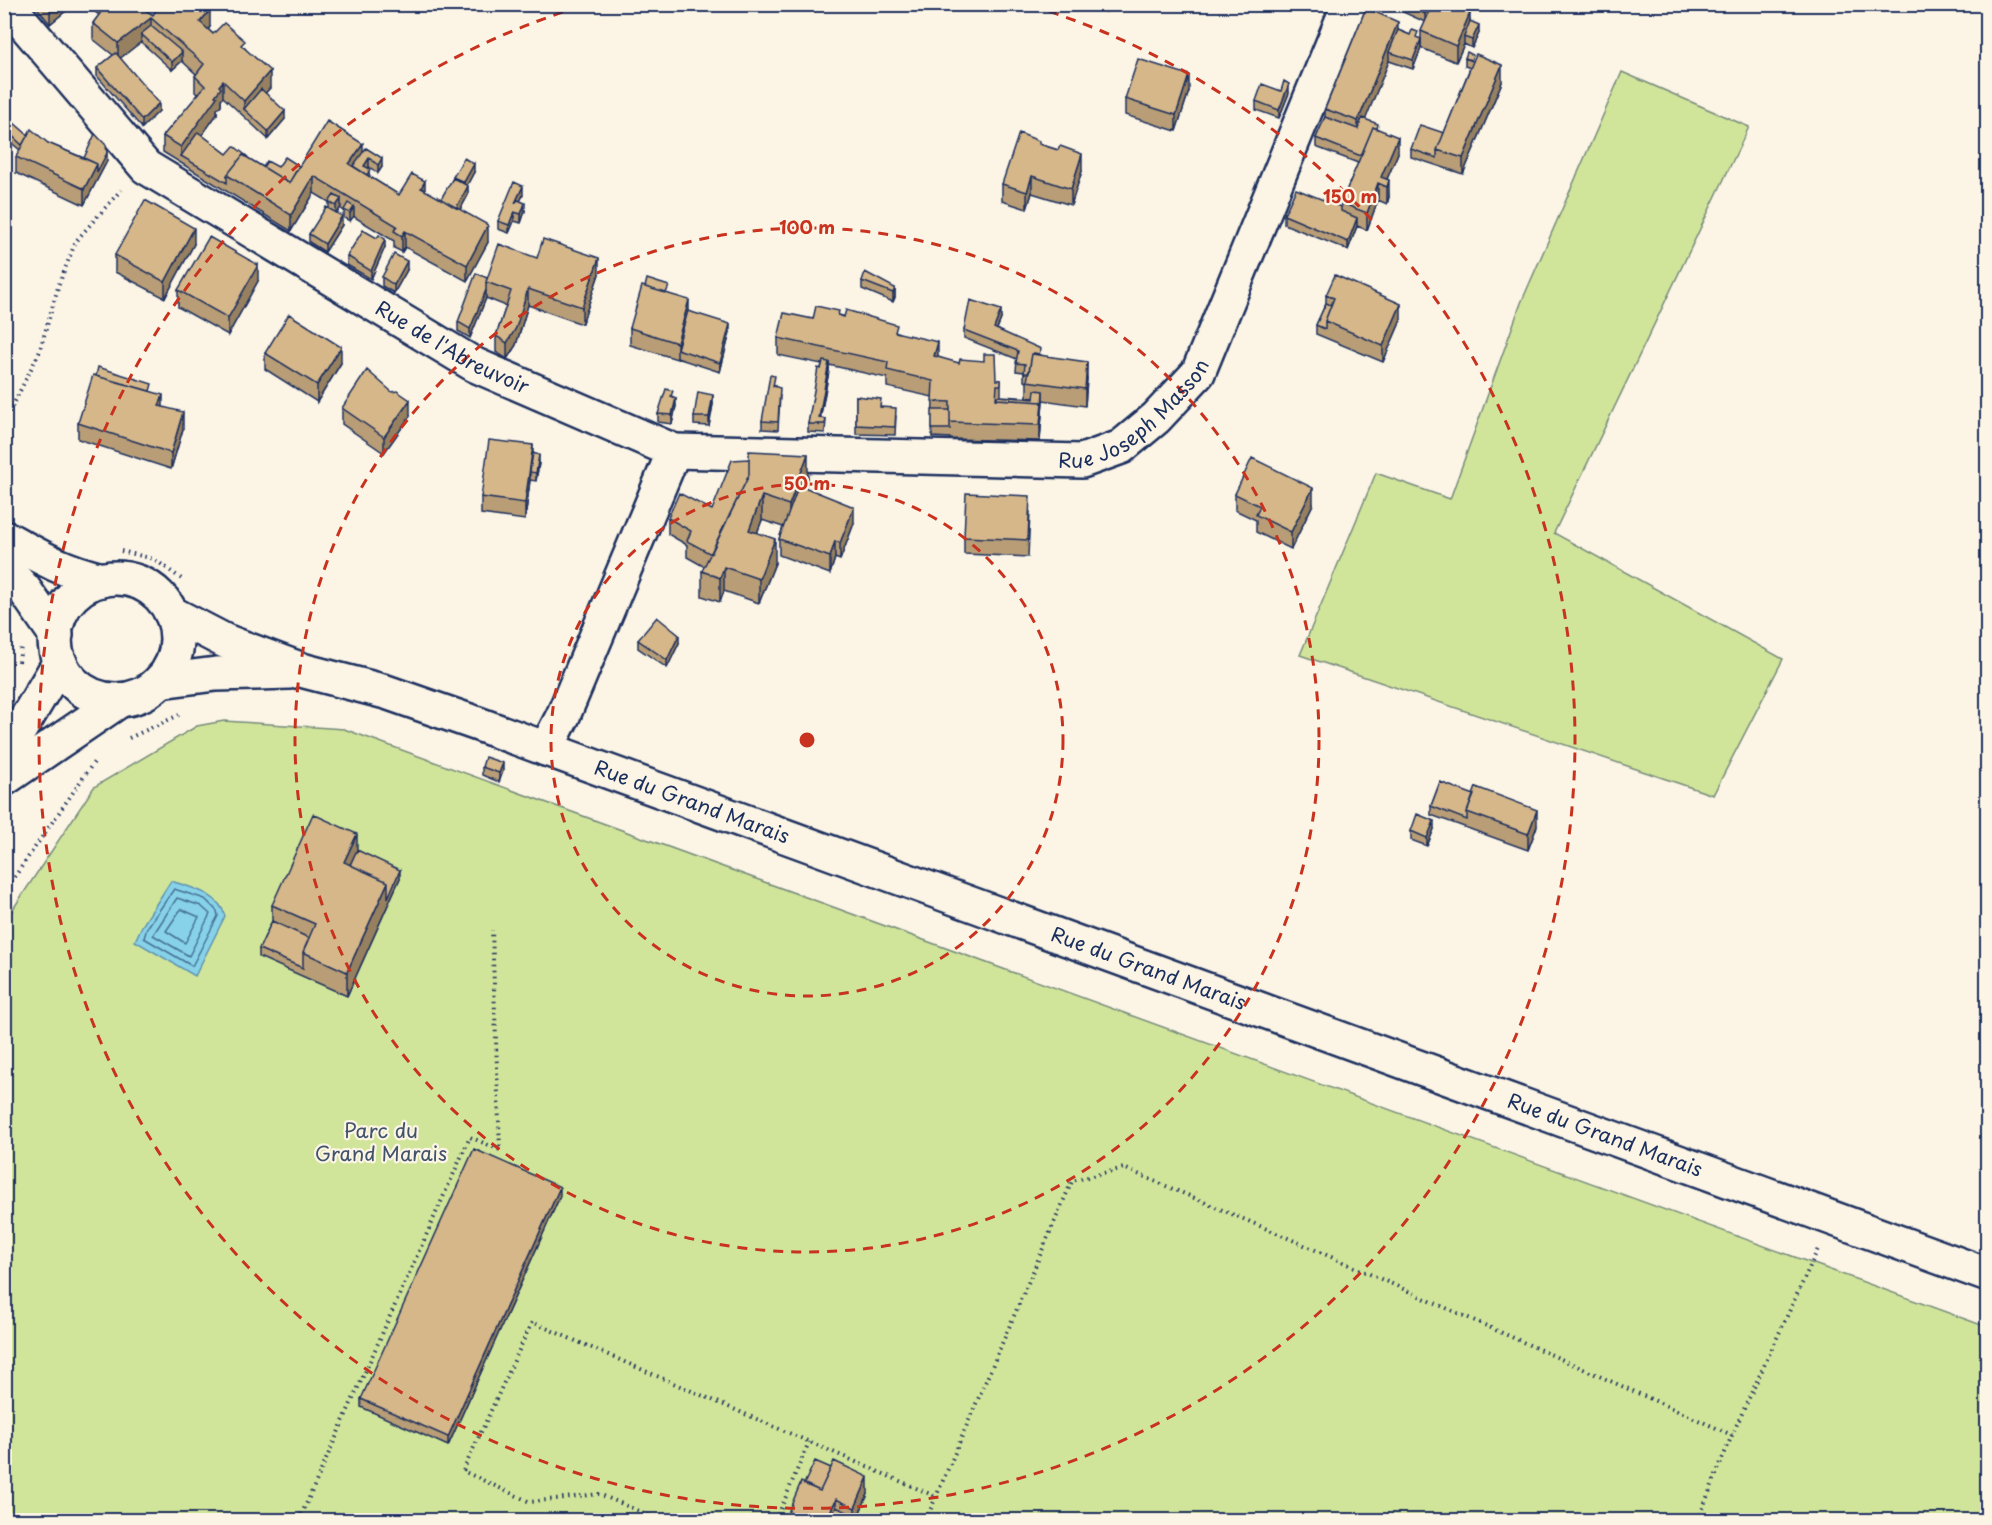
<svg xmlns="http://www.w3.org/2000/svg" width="1992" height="1525" viewBox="0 0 1992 1525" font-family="'Playpen Sans',sans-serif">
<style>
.green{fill:#d1e59a;stroke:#768a7c;stroke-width:1.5}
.water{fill:#87d2e8;stroke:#5c91b1;stroke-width:1.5}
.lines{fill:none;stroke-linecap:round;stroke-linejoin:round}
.shore{stroke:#467095;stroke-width:1.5}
.minor-casing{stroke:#1b2f5e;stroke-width:38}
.path{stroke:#1b2f5e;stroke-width:4;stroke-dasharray:1.5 4.5;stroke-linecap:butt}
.minor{stroke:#fcf5e5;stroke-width:33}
.wall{fill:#b89d76;stroke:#1b2f5e;stroke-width:1.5}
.shaded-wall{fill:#968060;stroke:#1b2f5e;stroke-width:1.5}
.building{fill:#d6b789;stroke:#1b2f5e;stroke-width:1.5}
.ring{fill:none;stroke:#c8321e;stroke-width:3;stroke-dasharray:10 8}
.labels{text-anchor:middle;stroke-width:4.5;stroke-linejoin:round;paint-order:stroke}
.street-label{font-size:20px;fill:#1b2f5e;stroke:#fcf5e5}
.park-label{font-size:20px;fill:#3f536a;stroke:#fcf5e5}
.centre{fill:#c8321e;stroke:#fcf5e5;stroke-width:3}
.ring-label{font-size:18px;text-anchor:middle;font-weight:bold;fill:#c8321e;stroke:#fcf5e5;stroke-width:4.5;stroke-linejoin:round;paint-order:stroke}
</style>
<rect width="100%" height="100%" fill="#fcf5e5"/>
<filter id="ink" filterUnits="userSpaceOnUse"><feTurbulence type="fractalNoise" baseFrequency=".0167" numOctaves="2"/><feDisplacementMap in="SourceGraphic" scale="12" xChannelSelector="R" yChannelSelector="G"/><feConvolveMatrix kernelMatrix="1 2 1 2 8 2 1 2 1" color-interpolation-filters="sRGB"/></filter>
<g filter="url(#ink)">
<!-- green -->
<path class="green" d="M1622,72L1749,127L1554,533L1783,659L1713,795L1300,655L1376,473L1450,499L1521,303Z
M224,721L344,729L1987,1327V1520H5V921L94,787L197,726Z"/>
<!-- water -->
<path class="water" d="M171,881C192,888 219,893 225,916L195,976L135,941L142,926Z"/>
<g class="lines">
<!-- shore -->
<path class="shore" d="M174,889L205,899L217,911L218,916L192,966L144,938L147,928Z
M177,898L201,906L210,914L189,956L153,935Z
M181,909L199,917L185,943L166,931Z"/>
<!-- minor casing -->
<g class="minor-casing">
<g id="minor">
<path id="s1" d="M7,4L146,167L475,365L674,451L563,716L546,749"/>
<path id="s2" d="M674,451L1082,461L1121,447L1156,418L1198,373L1349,4"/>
<path d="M4,537C40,557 61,570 102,580"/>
<path d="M4,567L24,589L56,635"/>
<circle cx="116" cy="639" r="61"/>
<path id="s3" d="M171,613L225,641L305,671L386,692L478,724L1988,1275"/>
<path d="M160,681L216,674L290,672"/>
<path d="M4,756L60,662"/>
<path d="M4,779L120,700"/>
</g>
</g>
<!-- path -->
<path class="path" d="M4,423L39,353L59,284L76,241L121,190
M121,551L154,559L183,580
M19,662L21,646
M129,738L179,715
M4,892L94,762
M299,1520L470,1137L500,1150L492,930
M660,1520L599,1494L530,1502L463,1471L532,1322L937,1497
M776,1520L809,1442
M926,1520L1072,1181L1124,1168L1302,1244L1732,1435
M1698,1520L1732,1435L1818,1249"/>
<!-- minor -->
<use href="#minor" class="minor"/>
</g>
<!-- wall -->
<path class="wall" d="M34,4H71L67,10L50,24Z
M84,4H136L153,15L210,27L208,29L213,34L245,48L270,88L265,93L285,119L268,139L223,97L221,99V105L217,109V114L202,135L227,154L248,158L263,167H278L299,166L363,152L382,167L378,173L369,167L368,168L370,177L399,195L425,191L441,199L453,178V177L474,172L467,185L468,195L460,210L488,242L467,281L405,247L402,252L394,248V241L353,216L350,221L344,218V211L340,208L337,213L342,225L325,252L309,242V234L329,209V202L314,193L291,231L163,152V136L198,95L195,92V76L196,74L182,61L172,70L141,42L120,58L159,111L142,128L97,76V68L113,55L93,39V23L99,15Z
M1083,4H1108L1106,12Z
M1403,4H1471L1467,12L1470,21L1479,33L1472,48L1464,44L1456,62L1421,48V31L1430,13L1429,12L1425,22L1403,12Z
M1398,30L1418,38L1421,48L1413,69L1389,61L1365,119L1378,129L1398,153L1387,179L1389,197L1387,204L1378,200L1367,230L1357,226L1348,250L1284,224V215L1341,207V203L1358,163L1316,147V138L1325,117V109Z
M1465,58L1473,61L1502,82L1463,174L1411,157V149L1444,133L1470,68L1465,66Z
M1189,91L1176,131L1125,115V99Z
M1281,91L1289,93L1279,118L1256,110V101Z
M4,123L28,135L84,158L107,161L84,205L16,173V157L20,150L4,137Z
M1039,144L1058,150L1082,171L1071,205L1032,193L1027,209L1002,201V184Z
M523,195L520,201L525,211L521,223L514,221L509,233L498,229V221Z
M377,238L385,247L371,279L347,265V256Z
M194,244L165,298L115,272V255Z
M537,258L599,274L582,324L528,305L516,345L507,359L496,352V336L506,306L486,298L470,338L458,331V322L487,278Z
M407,270L394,293L382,286V277Z
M258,281L228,335L178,307V290Z
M862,281L895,288V297L893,302L862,289Z
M669,294L689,311L730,332L720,372L677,358V359L630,345V328Z
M1326,295L1401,320L1383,362L1316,334V325L1326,303Z
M839,315L897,332L938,357L996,380H1001V396L1034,398L1027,397V382L1024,381V372L1016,371L1017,359L964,338V330L1001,319L997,329L1041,355L1087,378L1085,406L1043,400L1040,441L950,439V438L932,437L933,397L887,387V378L829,365V371L820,418L826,419L825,433L808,432V424L822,364L778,355V338L813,319Z
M265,353L341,363L317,402L265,369Z
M775,384V387L780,396L778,430L762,429V421Z
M152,392L163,407L183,429L171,469L78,439V423Z
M856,396L881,407L896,416L895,435L856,434Z
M673,397L676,406L672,424L658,422V414Z
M713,404L709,426L694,425V417Z
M342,408L410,416L384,453L342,424Z
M533,453L539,463L536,481L530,480L525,520L481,514V497Z
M749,459L808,478L805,487L854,523L840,560L835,558L830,574L779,555V539L783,527L762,520L757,533L775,563L759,603L724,591L720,602L702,596V571L705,567L687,557V545L668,534V518L712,510Z
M1235,494L1313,504L1291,549L1256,532V520L1235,510Z
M1030,512L1028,557L964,554V537Z
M638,640L679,643L667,668L638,648Z
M482,767L503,771L499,782L482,775Z
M1440,782L1537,826L1528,850L1431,815V806Z
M1434,829L1427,846L1411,840V831Z
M357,850L400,878L347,996L259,957V949L272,921V905Z
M560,1196L448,1446L361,1407V1399Z
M804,1484L868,1494L856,1521H788V1513Z"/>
<!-- shaded-wall -->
<path class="shaded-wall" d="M54,4H71L67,10L50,24V7Z
M1429,4V12L1425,22V14Z
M1464,4H1471L1462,26V10Z
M210,10V27L200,39V22Z
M1470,13V29L1464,37V44L1456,62V46Z
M151,18V34H141V42L118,60V43Z
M1398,22V38L1389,52V61L1358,138V121Z
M1479,25V33L1472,48V40Z
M1421,39V48L1413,69V60Z
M182,52V61L172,70V62Z
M1502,65V82L1463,174V158Z
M270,71V88L248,112L244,109V101Z
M1189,75V91L1176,131V115Z
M223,81V97L221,99V105L217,109V114L186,158L181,156V147L215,96L219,86Z
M1289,84V93L1279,118V110Z
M159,103V111L142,128V120Z
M285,111V119L268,139V131Z
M1398,137V153L1384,186L1381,177Z
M363,144V160L349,172V164Z
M107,153V161L84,205V189L97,164Z
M1082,154V171L1071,205V189Z
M369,158V167L364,175V166Z
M382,158V167L378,173V165Z
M474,164V172L464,191V182Z
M314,176V193L291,231V215Z
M1032,176V193L1027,209V192Z
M1389,180V197L1387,204V187Z
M425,181V197L421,188Z
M1378,183V200L1367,230V213Z
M468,186V195L455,219V210Z
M523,186V195L515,212V203Z
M341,199V207L336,215V206Z
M525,203V211L521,223V214Z
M354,207V216L350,221V213Z
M514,212V221L509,233V225Z
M342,216V225L325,252V244Z
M1357,218V226L1348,250V242Z
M488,225V242L467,281V265Z
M194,228V244L165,298V282Z
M405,231V247L402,252V236Z
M385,239V247L371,279V271Z
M599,258V274L582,324V307Z
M407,261V270L394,293V285Z
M258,265V281L228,335V318Z
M895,288V297L893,302V293Z
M528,289V305L516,345L507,359V343Z
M486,290V298L470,338V329Z
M689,300V316L677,349V359V343Z
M1401,304V320L1383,362V346Z
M1001,310V319L994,336V328Z
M730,324V332L720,372V363Z
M938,342V358L934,356Z
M341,347V363L317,402V385Z
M829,362V371L819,426V418Z
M1087,362V378L1085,406V389Z
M1043,391V400L1040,441V425Z
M163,395V411L159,406Z
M713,395V404L709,426V417Z
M676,398V406L672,424V415Z
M410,400V416L384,453V437Z
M183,412V429L171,469V453Z
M533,445V462L530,472V480L525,520V503Z
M808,454V478L789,529V505Z
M539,455V463L536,481V473Z
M1313,488V504L1291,549V532Z
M762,496V520L749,554V530Z
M854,507V523L840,560V543Z
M775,539V563L759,603V579Z
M835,541V558L830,574V557Z
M724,567V591L720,602V578Z
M679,635V643L667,668V660Z
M503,763V771L499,782V773Z
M1537,810V826L1528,850V834Z
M1434,821V829L1427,846V838Z
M357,834V859L344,878V862Z
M400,870V878L347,996V972L388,882Z
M560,1187V1196L448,1446V1437Z
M868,1477V1494L856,1521H853L855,1516V1508Z
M836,1499V1516L834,1521H826Z"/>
<!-- building -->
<path class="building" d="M107,4H136L153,15L160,4H203L210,10L200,22L213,34L224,23L245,41L241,45L270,71L244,101L223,81L219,86L221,88L215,96L217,97L181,147L163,136L205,86L195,76L204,64L151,18L118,43L93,23Z
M1404,4H1429L1425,14Z
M1433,4H1464L1462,10L1470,13L1456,46L1421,31Z
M1366,8L1398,22L1358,121L1325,109Z
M1470,21L1479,25L1472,40L1464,37Z
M151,26L182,52L172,62L141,34Z
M1398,30L1410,35L1412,30L1418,32L1416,37L1421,39L1413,60L1389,52Z
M1467,52L1473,55L1471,60L1465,58Z
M116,53L159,103L142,120L97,68Z
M1476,54L1502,65L1463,158L1437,150Z
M1138,59L1189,75L1176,115L1125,99Z
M1284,81L1289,84L1279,110L1256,101L1262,84L1281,91Z
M261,89L285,111L268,131L244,109Z
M7,117L28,135L22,145L4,128V123Z
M1325,117L1358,129L1362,118L1378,124L1377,129L1373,127L1361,156L1316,138Z
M327,121L363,144L349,164L399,195L412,174L425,181L421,188L488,225L467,265L405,231L402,236L394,231L397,226L314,176L291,215L227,175L243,155L289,183Z
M1420,125L1444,133L1437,150V158L1411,149Z
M1373,127L1398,137L1381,177L1389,180L1387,187L1378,183L1367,213L1341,203Z
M31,129L48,143L97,164L84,189L16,157Z
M198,132L227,154L234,146L248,157L243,155L227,175V183L181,156Z
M1019,133L1039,141V144L1058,150L1060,146L1082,154L1071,189L1032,176L1027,192L1002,184Z
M95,134L106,145L107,153L97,172V164L84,158Z
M366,148L382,158L378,165L369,158L364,166L370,169L367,175L353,166Z
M285,157L299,166L289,183L263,167L267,161L278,167Z
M464,158L474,164L464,182L453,177Z
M453,178L468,186L456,208L441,199Z
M514,182L523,186L515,203L518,200L525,203L521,214L514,212L509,225L498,221Z
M1296,189L1341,207V211L1357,218L1348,242L1284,215Z
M334,195L341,199L336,206L329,202Z
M145,200L194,228L165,282L115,255Z
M348,203L354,207L350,213L344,210Z
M326,207L342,216L325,244L309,234Z
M363,230L377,238L379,235L385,239L371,271L347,256Z
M209,237L258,265L228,318L178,290Z
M543,239L599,258L582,307L528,289L516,328L507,343L496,336L511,291L486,282L499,244L537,258Z
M394,254L407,261L394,285L382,277Z
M865,272L895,288L893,293L862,281Z
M476,273L487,278L486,282V290L470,329L458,322Z
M1335,275L1401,304L1383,346L1325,321L1334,298L1326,295Z
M647,279L669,286L666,293L645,287Z
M642,286L689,300L677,343L630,328Z
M970,300L1001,310L994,328L1041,349L1039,354L1034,353V354H1032L1029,373H1024L1025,364L1016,363L1018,351L964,330Z
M1326,303L1331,305L1325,321V329L1316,325Z
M816,306L839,311L838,315L844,317L846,310L897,325L895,332L938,342L934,356L959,363L960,359L984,361V354H995L996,380H1001V385H997L996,399L1042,402L1040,425L950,422V402L932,401L933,381L887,370L888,362L778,338L784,313L813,319Z
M688,311L730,324L720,363L677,349Z
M289,314L341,347L317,385L265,353Z
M1032,354L1087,362L1085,389L1027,381Z
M823,361L829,362L819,418L826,419L825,424H808L818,368L821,369Z
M98,367L152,384L150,391L96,376Z
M367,370L392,392L397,391L410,400L384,437L342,408Z
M93,375L163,395L159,406L183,412L171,453L78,423Z
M770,375L775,376L773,386L780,388L778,422L762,421Z
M666,389L673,391L671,396L676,398L672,415L658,414Z
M1035,390L1043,391L1042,410V402L997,399V396L1034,399Z
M698,392L713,395L709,417H694Z
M856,396L881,399L880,407L896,408L895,427L856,425Z
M932,410H950V429H932Z
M489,440L533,445L525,503L481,497Z
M749,451L808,454L789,505L762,496L749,530L775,539L759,579L724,567L720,578L702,571L749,475Z
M533,453L539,455L536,473L530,472Z
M1252,458L1313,488L1291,532L1256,515L1260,506L1235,494Z
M749,459V475L711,554L687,541L691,531L668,518L679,493L712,510L732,460Z
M799,485L854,507L840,543L835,541L830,557L779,539Z
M966,493L1030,496L1028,540L964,537Z
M657,617L679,635L667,660L638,640Z
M485,757L503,763L499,773L482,767Z
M1440,782L1474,795L1467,812V820L1431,806Z
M1476,787L1537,810L1528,834L1467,812Z
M313,814L357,834L344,862L388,882L347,972L303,952L315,924L272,905Z
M1417,814L1434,821L1427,838L1411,831Z
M357,850L400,870L388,898V882L350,865Z
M272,921L309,938L303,952V968L259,949Z
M474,1149L560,1187L448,1437L361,1399Z
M815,1461L831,1468L820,1491L804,1484Z
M834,1461L868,1477L855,1508L836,1499L826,1521H805L788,1513L801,1482L820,1491Z
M836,1507L855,1516L853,1521H830Z"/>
</g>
<!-- distance rings -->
<g class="ring">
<circle cx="807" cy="740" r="256"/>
<circle cx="807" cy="740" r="512"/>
<path d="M1032 6A768 768 0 1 1 582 6"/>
</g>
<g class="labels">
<!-- street labels -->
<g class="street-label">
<text dy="7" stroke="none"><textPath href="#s1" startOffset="570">Rue de l'Abreuvoir</textPath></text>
<text dy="7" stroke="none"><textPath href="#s2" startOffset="477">Rue Joseph Masson</textPath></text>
<text dy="7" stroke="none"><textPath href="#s3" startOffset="555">Rue du Grand Marais</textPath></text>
<text dy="7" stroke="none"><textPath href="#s3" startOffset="1041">Rue du Grand Marais</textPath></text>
<text dy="7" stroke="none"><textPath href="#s3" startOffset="1527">Rue du Grand Marais</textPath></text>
</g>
<!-- park labels -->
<g class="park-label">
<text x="381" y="1138">Parc du<tspan x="381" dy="23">Grand Marais</tspan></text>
</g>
</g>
<circle cx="807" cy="740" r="9" class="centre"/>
<g class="ring-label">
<text x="1350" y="203">150 m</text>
<text x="807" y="234">100 m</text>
<text x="807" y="490">50 m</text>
</g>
<!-- margin -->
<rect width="1992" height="1525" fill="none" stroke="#fcf5e5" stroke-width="24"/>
<rect x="12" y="12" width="1968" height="1501" fill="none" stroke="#1b2f5e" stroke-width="2" filter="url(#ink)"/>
</svg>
